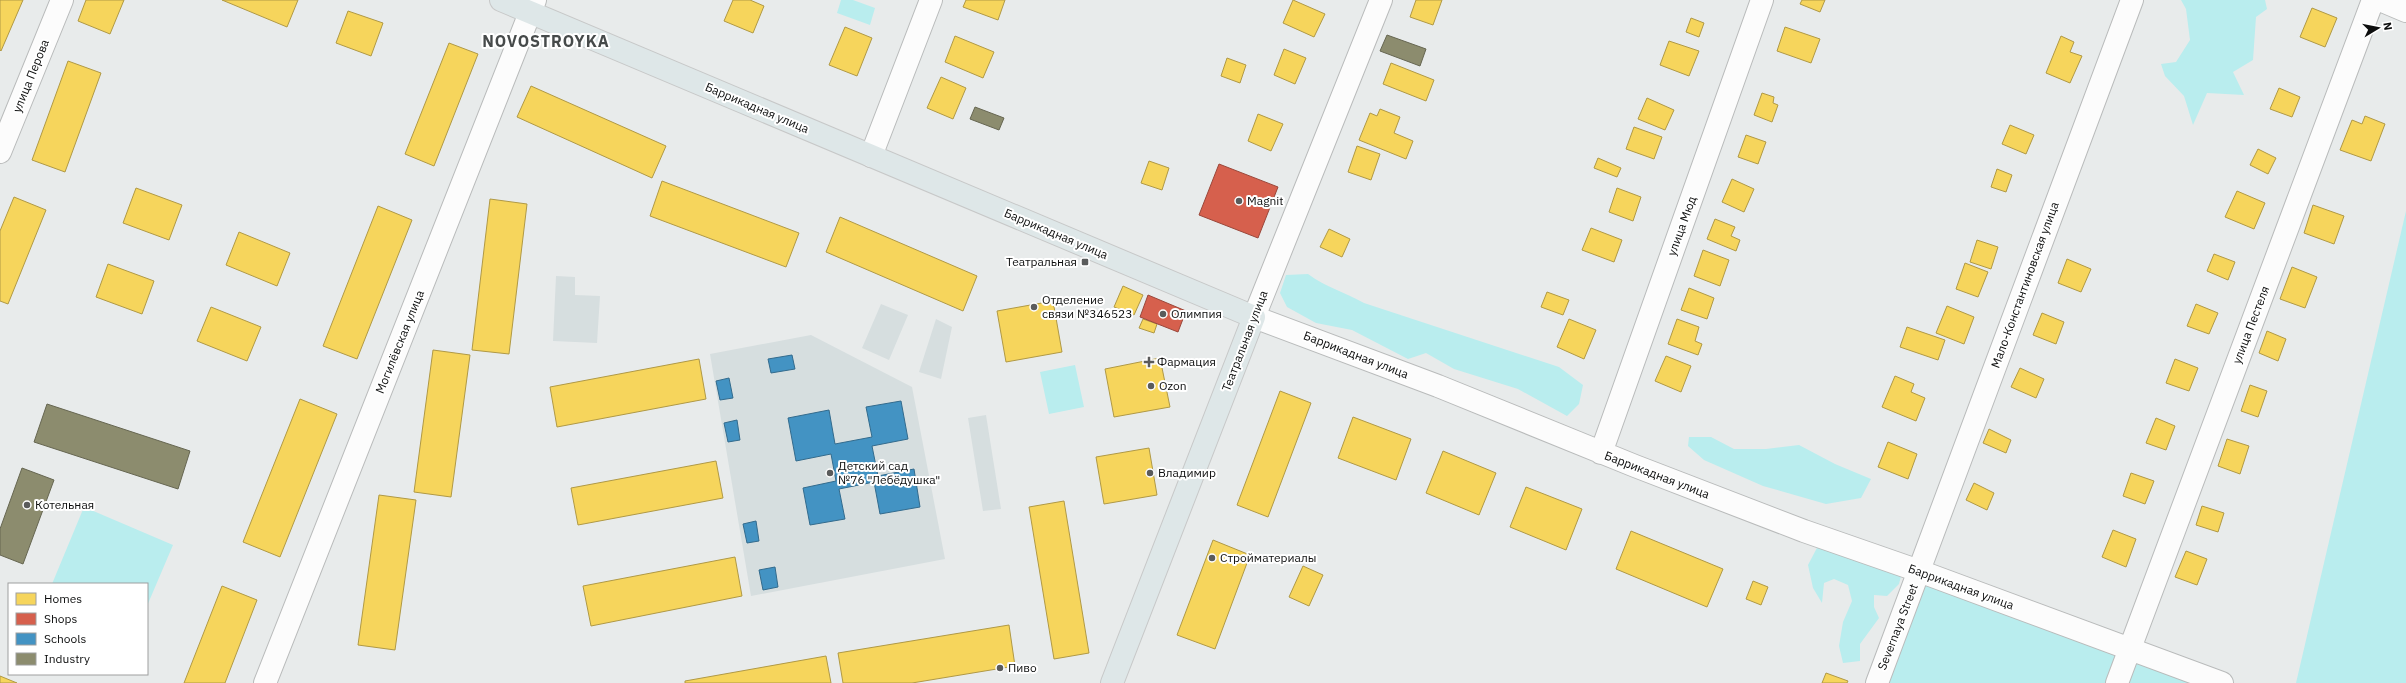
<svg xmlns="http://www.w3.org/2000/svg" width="2406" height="683" viewBox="0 0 2406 683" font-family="'IBM Plex Sans',sans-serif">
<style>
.built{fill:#d6dedf}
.green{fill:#b9edee}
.homes{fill:#f6d55c;stroke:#b09945}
.shops{fill:#d6604d;stroke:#9a473a}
.schools{fill:#4393c3;stroke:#336b8d}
.industry{fill:#8c8c6e;stroke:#666651}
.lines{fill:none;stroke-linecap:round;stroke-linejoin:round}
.minor-casing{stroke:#b9bbbb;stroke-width:24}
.major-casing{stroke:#c7c8c8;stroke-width:24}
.minor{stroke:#fcfcfc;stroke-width:22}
.major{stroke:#dee7e8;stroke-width:22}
.poi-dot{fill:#5a5b5b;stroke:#fff;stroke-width:1.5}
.labels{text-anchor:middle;stroke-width:4;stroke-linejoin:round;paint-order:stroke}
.street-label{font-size:12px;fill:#0d0e0e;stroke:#fff}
.poi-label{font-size:12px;fill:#0d0e0e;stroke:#fff;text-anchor:start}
.district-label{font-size:16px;font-weight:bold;letter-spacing:1px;fill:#464a4a;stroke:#fff}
</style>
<rect width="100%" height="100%" fill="#e8ebeb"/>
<!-- built -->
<path class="built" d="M556,276L575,277V295L600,296L597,343L553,341Z
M881,304L908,315L889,360L862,348Z
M936,319L952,327L941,379L919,372Z
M811,335L912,387L945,559L751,596L710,354Z
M986,415L1001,509L983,511L968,418Z"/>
<!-- green -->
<path class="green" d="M841,0H853L875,8L870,25L837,13Z
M2181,0H2265L2267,9L2256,17L2253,60L2233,72L2244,95L2207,93L2193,125L2184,96L2165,76L2161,64L2176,62L2190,40L2186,9Z
M2406,211V683H2296Z
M1308,274C1325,287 1345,292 1364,303L1559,367L1583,385L1579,404L1567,416L1518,389L1454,369L1426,353L1408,359L1352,330L1316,323L1287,307L1280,293L1286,275Z
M1075,365L1084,407L1049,414L1040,372Z
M1689,437H1711L1734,449H1766L1799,445L1835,464L1871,479L1861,498L1826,504L1763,486L1704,460L1688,446Z
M84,507L173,545L147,606V584H52Z
M1819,544L1902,572L1899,584L1887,596L1874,595V607L1879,618L1860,644V661L1843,663L1839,646L1843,622L1852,601L1848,585L1834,579L1824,583L1822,603L1813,588L1808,565Z
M1925,581L2193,683H1889Z"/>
<!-- homes -->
<path class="homes" d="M0,0H23L1,51L0,50Z
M86,0H124L110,34L78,21Z
M222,0H298L287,27Z
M733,0H750L764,6L753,33L724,21Z
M966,0H1005L998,20L963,7Z
M1293,0L1325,14L1314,37L1283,23Z
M1416,0H1442L1433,25L1410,17Z
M1802,0H1825L1820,12L1800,4Z
M2312,8L2337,18L2325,47L2300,37Z
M348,11L383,23L371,56L336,43Z
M1691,18L1704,23L1699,37L1686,32Z
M845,27L872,38L857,76L829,65Z
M1785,27L1820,39L1811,63L1777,51Z
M955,36L994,52L983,78L945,62Z
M2061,36L2074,42L2070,52L2082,56L2070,83L2046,73Z
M1669,41L1699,51L1689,76L1660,65Z
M449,43L478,54L434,166L405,154Z
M1284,49L1306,58L1295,84L1274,75Z
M1227,58L1246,65L1240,83L1221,76Z
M68,61L101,73L65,172L32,160Z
M1391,63L1434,80L1426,101L1383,84Z
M941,77L966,88L953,119L927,108Z
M531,86L666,146L652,178L517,117Z
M2279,88L2300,97L2292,117L2270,109Z
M1762,93L1774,97L1773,103L1778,105L1772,122L1754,115Z
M1647,98L1674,110L1665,130L1638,119Z
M1380,109L1400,117L1394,133L1413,141L1406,159L1359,140L1370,113L1377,116Z
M1258,114L1283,124L1271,151L1248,141Z
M2365,116L2385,124L2371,161L2340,150L2352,120L2362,124Z
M2010,125L2034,135L2026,154L2002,144Z
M1634,127L1662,137L1654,159L1626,149Z
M1746,135L1766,142L1758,164L1738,157Z
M1357,146L1380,154L1371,180L1348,172Z
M2258,149L2276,158L2268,174L2250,165Z
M1598,158L1621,168L1617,177L1594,168Z
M1149,161L1169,168L1162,190L1141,183Z
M1997,169L2012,175L2006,192L1991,187Z
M1732,179L1754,189L1744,212L1722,202Z
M662,181L799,233L786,267L650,216Z
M136,188L182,205L169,240L123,223Z
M1617,188L1641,197L1633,221L1609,212Z
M2237,191L2265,203L2254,229L2225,217Z
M14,197L46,210L8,304L0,301V231Z
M490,199L527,204L509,354L472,350Z
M2313,205L2344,216L2334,244L2304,233Z
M378,206L412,220L357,359L323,346Z
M840,217L977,276L963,311L826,252Z
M1715,219L1735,227L1731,236L1740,240L1736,251L1707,239Z
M1591,228L1622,240L1614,262L1582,250Z
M1329,229L1350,239L1342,257L1320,247Z
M239,232L290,253L277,286L226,265Z
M1977,240L1998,247L1991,269L1970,262Z
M1703,250L1729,260L1720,286L1694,276Z
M2214,254L2235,262L2228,280L2207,271Z
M2067,259L2091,269L2081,292L2058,283Z
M1965,263L1988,272L1978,297L1956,289Z
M108,264L154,281L142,314L96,297Z
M2292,267L2317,277L2305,308L2280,299Z
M1123,286L1143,295L1134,315L1114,307Z
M1689,288L1714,298L1707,319L1681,310Z
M1547,292L1569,300L1563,315L1541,307Z
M1053,301L1062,352L1006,362L997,311Z
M2196,304L2218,313L2209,334L2187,326Z
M1947,306L1974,317L1964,344L1936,333Z
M211,307L261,327L247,361L197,341Z
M2042,313L2064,322L2056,344L2033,335Z
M1143,319L1157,324L1154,333L1139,328Z
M1569,319L1596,330L1584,359L1557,347Z
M1677,319L1699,327L1695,341L1702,344L1698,355L1668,344Z
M1907,327L1945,340L1938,360L1900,347Z
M2267,331L2286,339L2278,361L2259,353Z
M433,350L470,355L451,497L414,492Z
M1666,356L1691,366L1681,392L1655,381Z
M1160,358L1170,407L1114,417L1105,369Z
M699,359L706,399L557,427L550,387Z
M2175,359L2198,368L2189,391L2166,383Z
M2020,368L2044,379L2036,398L2011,387Z
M1895,376L1914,384L1911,392L1925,398L1916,421L1882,407Z
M2250,385L2267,391L2258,417L2241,411Z
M1280,391L1311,403L1268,517L1237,505Z
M300,399L337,414L280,557L243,542Z
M1353,417L1411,439L1396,480L1338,458Z
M2156,418L2175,426L2166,450L2146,443Z
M1989,429L2011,440L2006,453L1983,443Z
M2227,439L2249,446L2240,474L2218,466Z
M1888,442L1917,454L1908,479L1878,467Z
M1149,448L1157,495L1104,504L1096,457Z
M1443,451L1496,473L1479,515L1426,493Z
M716,461L723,498L578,525L571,488Z
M2131,473L2154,481L2145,504L2123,496Z
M1974,483L1994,493L1987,510L1966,500Z
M1526,487L1582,509L1566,550L1510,527Z
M379,495L416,500L395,650L358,645Z
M1064,501L1089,653L1054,659L1029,507Z
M2202,506L2224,513L2218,532L2196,525Z
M2113,530L2136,539L2126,567L2102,557Z
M1631,531L1723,569L1707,607L1616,569Z
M1213,540L1250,555L1215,649L1177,635Z
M2186,551L2207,559L2197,585L2175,577Z
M735,557L742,596L591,626L583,586Z
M1303,566L1323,575L1309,606L1289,597Z
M1753,581L1768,587L1761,605L1746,599Z
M222,586L257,600L225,683H184Z
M1009,625L1015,666L912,683H843L838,653Z
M826,656L831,683H685V681Z
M1826,673L1848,681L1847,683H1822Z
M0,676L17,683H0Z"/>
<!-- shops -->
<path class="shops" d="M1219,164L1278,187L1258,238L1199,215Z
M1148,295L1186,311L1178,332L1140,317Z"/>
<!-- schools -->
<path class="schools" d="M792,355L795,369L771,373L768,359Z
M729,378L733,398L720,400L716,381Z
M901,401L908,439L872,446L878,476L914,469L920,507L880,514L874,482L839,489L845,519L810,525L803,488L836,481L831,454L796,461L788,418L829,410L835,444L872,437L866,407Z
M737,420L740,440L728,442L724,423Z
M756,521L759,541L747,543L743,524Z
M775,567L778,587L763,590L759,570Z"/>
<!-- industry -->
<path class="industry" d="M1387,35L1426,49L1420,66L1380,51Z
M975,107L1004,118L999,130L970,119Z
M47,404L190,451L178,489L34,442Z
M22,468L54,480L23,564L0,555V529Z"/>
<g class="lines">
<!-- minor casing -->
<g class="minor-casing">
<path id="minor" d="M1381,0L1254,317L1438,386L1635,466L1804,531L1919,571L2222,683
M2380,0L2406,11
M0,152L62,0
M871,156L931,0
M1601,453L1762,0
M265,683L535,0
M1877,683L2132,0
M2117,683L2373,0"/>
</g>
<!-- major casing -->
<g class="major-casing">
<path id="major" d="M501,0L1254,317L1112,683"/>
</g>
<!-- minor -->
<use href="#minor" class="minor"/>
<!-- major -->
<use href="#major" class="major"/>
</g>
<!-- markers -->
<g class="poi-dot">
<circle cx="1239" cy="201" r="4"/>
<rect x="1081" y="258" width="8" height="8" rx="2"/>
<circle cx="1034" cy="307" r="4"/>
<circle cx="1163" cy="314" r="4"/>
<path d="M1147 356h4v4h4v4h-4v4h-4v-4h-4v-4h4z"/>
<circle cx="1151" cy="386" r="4"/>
<circle cx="830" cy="473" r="4"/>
<circle cx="1150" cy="473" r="4"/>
<circle cx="27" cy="505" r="4"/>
<circle cx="1212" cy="558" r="4"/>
<circle cx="1000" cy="668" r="4"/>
</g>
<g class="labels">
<!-- street labels -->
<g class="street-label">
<text transform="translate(31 76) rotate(-68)" y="4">улица Перова</text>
<text transform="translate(757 108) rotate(23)" y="4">Баррикадная улица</text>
<text transform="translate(1682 226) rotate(-70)" y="4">улица Мюд</text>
<text transform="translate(1056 234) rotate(23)" y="4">Баррикадная улица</text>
<text transform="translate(2025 285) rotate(-70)" y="4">Мало-Константиновская улица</text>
<text transform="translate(2251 325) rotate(-69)" y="4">улица Пестеля</text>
<text transform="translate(1245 341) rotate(-69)" y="4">Театральная улица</text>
<text transform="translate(400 342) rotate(-68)" y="4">Могилёвская улица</text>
<text transform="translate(1356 355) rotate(21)" y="4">Баррикадная улица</text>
<text transform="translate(1657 475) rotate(21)" y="4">Баррикадная улица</text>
<text transform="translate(1961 587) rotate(20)" y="4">Баррикадная улица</text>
<text transform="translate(1898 627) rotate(-69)" y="4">Severnaya Street</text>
</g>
<!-- poi labels -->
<g class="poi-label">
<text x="1247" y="205">Magnit</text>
<text x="1077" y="266" text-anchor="end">Театральная</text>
<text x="1042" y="304">Отделение<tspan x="1042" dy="14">связи №346523</tspan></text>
<text x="1171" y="318">Олимпия</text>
<text x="1157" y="366">Фармация</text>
<text x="1159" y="390">Ozon</text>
<text x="838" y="470">Детский сад<tspan x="838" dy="14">№76 "Лебёдушка"</tspan></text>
<text x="1158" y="477">Владимир</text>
<text x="35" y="509">Котельная</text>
<text x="1220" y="562">Стройматериалы</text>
<text x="1008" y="672">Пиво</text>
</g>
<!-- district labels -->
<g class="district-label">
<text x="546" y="47">NOVOSTROYKA</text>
</g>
</g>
<!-- legend -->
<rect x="8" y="583" width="140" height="92" fill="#ffffff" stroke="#9e9f9f"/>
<rect x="16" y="593" width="20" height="12" fill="#f6d55c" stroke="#9e9f9f"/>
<text x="44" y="603" font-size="12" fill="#0d0e0e">Homes</text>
<rect x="16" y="613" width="20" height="12" fill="#d6604d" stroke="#9e9f9f"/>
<text x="44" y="623" font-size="12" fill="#0d0e0e">Shops</text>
<rect x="16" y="633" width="20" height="12" fill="#4393c3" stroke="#9e9f9f"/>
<text x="44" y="643" font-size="12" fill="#0d0e0e">Schools</text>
<rect x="16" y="653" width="20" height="12" fill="#8c8c6e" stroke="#9e9f9f"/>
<text x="44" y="663" font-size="12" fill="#0d0e0e">Industry</text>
<!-- north arrow -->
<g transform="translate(2378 28) rotate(80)" stroke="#ffffff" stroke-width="3" paint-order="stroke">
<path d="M0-3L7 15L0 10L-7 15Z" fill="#0d0e0e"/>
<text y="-6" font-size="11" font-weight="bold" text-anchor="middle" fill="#0d0e0e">N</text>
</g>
</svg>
